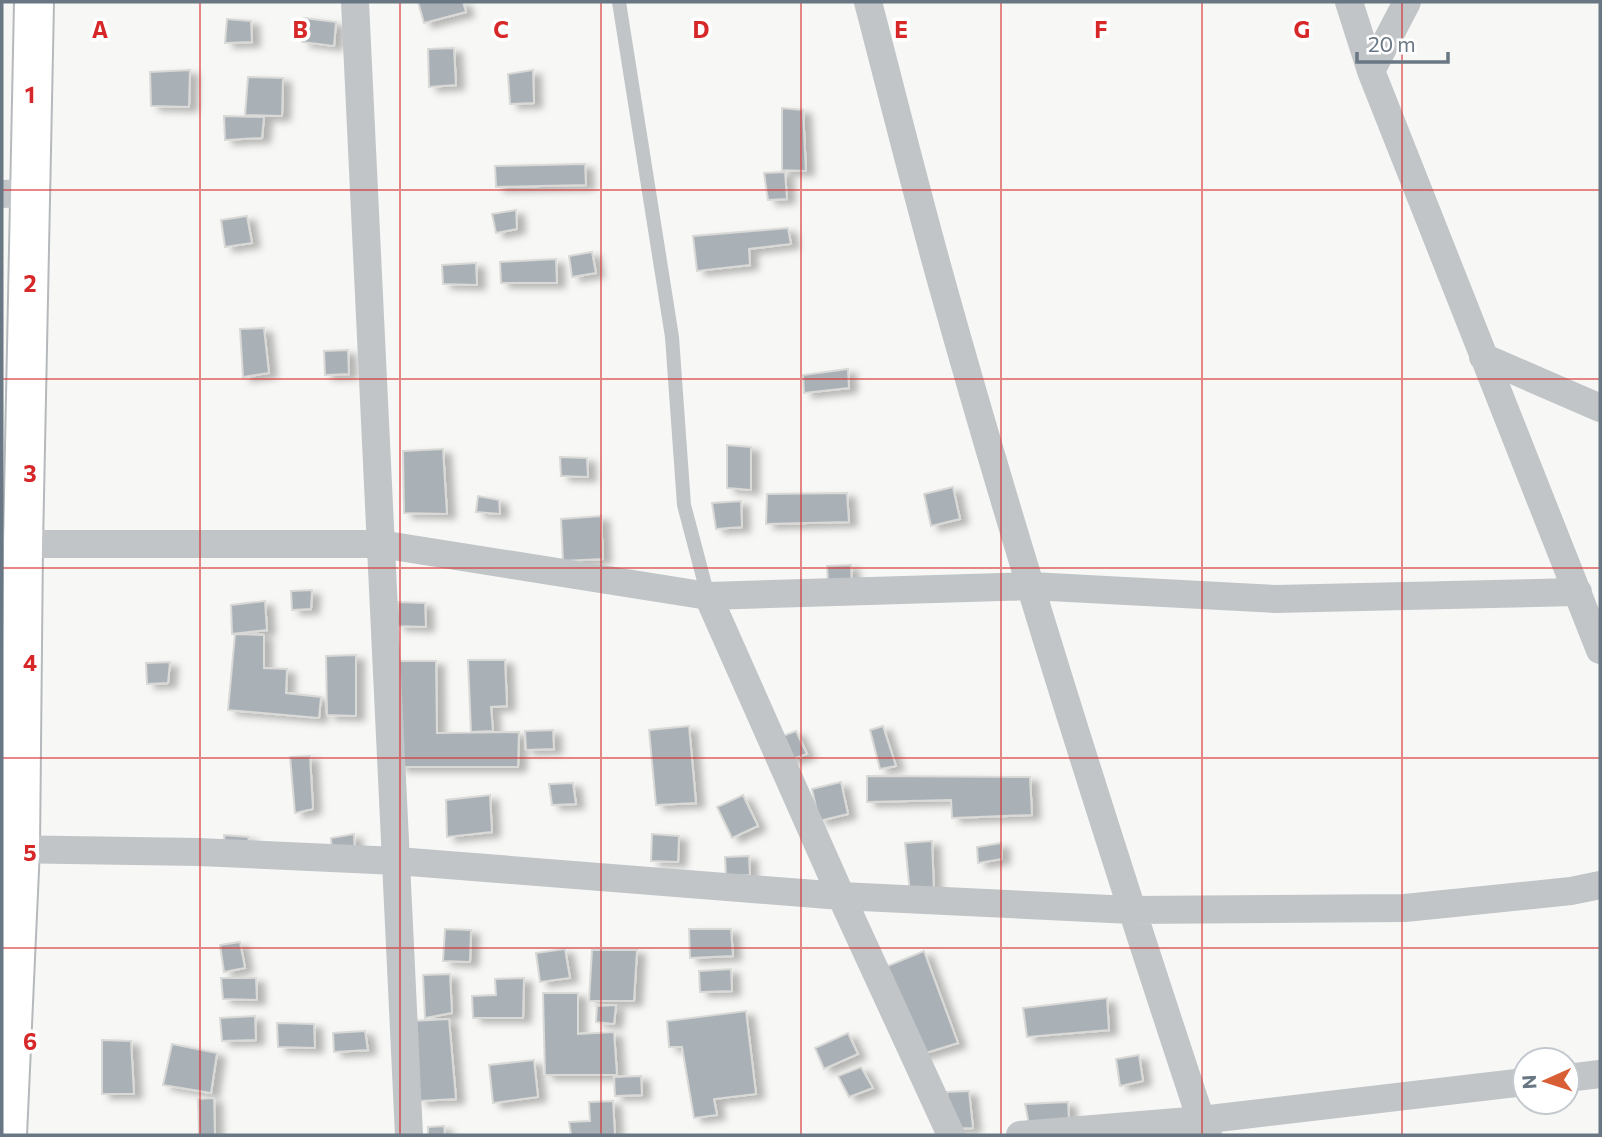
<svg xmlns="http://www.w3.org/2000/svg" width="1602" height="1137" viewBox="0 0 1602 1137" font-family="Commissioner,sans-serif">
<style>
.building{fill:#aab1b6;stroke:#d9d9d7;stroke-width:2;filter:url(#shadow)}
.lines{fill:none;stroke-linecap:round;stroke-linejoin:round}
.trunk-casing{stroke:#b6b9bc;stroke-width:42}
.service{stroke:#c1c5c8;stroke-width:14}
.minor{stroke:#c1c5c8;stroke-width:28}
.trunk{stroke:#fff;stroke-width:38}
.grid{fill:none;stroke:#d62828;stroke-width:2;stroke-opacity:0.55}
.grid-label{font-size:23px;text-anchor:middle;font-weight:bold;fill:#d62828;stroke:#fff;stroke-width:7;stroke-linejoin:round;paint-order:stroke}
</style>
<defs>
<filter id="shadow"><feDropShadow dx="8" dy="4.5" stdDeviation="3.5" flood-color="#0004"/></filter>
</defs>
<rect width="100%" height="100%" fill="#f7f8f5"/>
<!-- building -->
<path class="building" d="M418,2H463L466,12L424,23Z
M304,18L336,22L334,46L302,42Z
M227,19L251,21L252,42L225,43Z
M454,48L456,85L429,87L428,49Z
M190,70L189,107L151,106L150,72Z
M533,70L534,103L510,104L508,74Z
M248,77L283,78L282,116L245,115Z
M782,108L803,110L806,171L782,170Z
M224,116L264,117L262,138L225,140Z
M585,164L586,185L496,187L495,166Z
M785,172L787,199L768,200L764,173Z
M516,210L517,229L496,233L492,214Z
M247,216L252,243L225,247L221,220Z
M788,228L791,244L749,249L750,265L697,271L693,236Z
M592,252L596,273L572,277L569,256Z
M556,259L557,283H501L500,262Z
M476,263L477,285L443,284L442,265Z
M264,328L269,373L243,377L240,329Z
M348,350L349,374L325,375L324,351Z
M848,369L849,388L804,393L803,375Z
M727,445L751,447V490L727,488Z
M443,449L447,514L404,513L403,451Z
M560,457L587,458L588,477L561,476Z
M953,487L960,519L931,526L924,494Z
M847,493L849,522L766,524L767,494Z
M478,496L499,500L500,514L476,512Z
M741,501L742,527L716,529L712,503Z
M601,516L603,559L563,561L561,519Z
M851,565L852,586L828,584L827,566Z
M312,590L311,609L292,610L291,591Z
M265,601L267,630L232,634L231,605Z
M398,602L425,603L426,627L397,626Z
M235,634L264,635V668L287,669L286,693L321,697L319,718L228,710Z
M356,655V716L327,715L326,656Z
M468,660H505L507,706L491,707L493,731L471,732Z
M396,661H436L437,733L519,732L518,767H399Z
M170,662L168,683L147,684L146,663Z
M689,726L696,803L656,805L649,730Z
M883,726L896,766L880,769L870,730Z
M553,730L554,749L526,750L525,731Z
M796,731L807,754L789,760L780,737Z
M310,756L313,809L295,813L290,757Z
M867,776L1030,777L1032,815L952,818L951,800L867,802Z
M841,782L848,814L819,821L812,789Z
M573,783L576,804L552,805L549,784Z
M490,795L492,832L447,837L446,800Z
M743,795L758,826L732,838L717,807Z
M354,834L355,853L332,857L331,838Z
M652,834L679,836L678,862L651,861Z
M224,835L249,837L246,851L225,846Z
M932,841L934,892L910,893L905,843Z
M1001,843L1002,859L978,863L977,847Z
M749,856L750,875L726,876L725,857Z
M445,929L471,930L470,962L443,961Z
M689,929H731L733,956L690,958Z
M240,942L245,968L224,972L220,945Z
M565,949L570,978L540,982L536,953Z
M592,950H637L634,1001H589Z
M924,951L958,1043L916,1056L885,967Z
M731,969L732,991L700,992L699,971Z
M450,974L452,1013L425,1018L423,975Z
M221,978H256L257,1000L223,999Z
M524,978L523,1018H473L472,996L496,995L495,979Z
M543,993H578V1034L614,1032L617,1075H545Z
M1107,998L1109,1030L1027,1037L1023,1008Z
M616,1005L614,1024L596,1022L597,1006Z
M746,1011L756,1094L714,1099L717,1115L694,1118L682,1047H669L667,1021Z
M255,1016L256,1040L222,1041L220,1018Z
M449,1019L456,1099L419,1101L412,1021Z
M277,1023L314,1024L315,1048L278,1047Z
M365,1031L368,1050L334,1052L333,1033Z
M848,1033L858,1054L824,1069L815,1048Z
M102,1040L131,1041L134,1094H102Z
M172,1044L217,1053L211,1093L163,1085Z
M1139,1055L1143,1081L1120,1086L1116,1059Z
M534,1060L538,1097L493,1103L489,1065Z
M861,1067L873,1088L849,1097L838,1076Z
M641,1076L642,1095L615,1096L614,1077Z
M969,1091L973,1128L949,1129L947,1092Z
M214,1098L215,1135H199L198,1099Z
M613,1101L615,1135H571L569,1122L590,1121L589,1102Z
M1068,1102L1069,1120L1029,1125L1025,1104Z
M444,1126L445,1135H428V1127Z"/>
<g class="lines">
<!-- trunk casing -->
<g class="trunk-casing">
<path id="trunk" d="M7,1135L20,848L23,545L34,2"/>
</g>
<!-- service -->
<path class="service" d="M619,2L672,337L684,505L708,596"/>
<!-- minor -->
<path class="minor" d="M355,2C371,380 393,757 409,1135
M868,2C893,98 917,195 944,291C1022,570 1110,846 1201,1120L1208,1135
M1349,2L1371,71L1600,650
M1371,71L1407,2
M2,194L30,193
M1483,357L1600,408
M2,544H380L708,596L1031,586L1275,599L1578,592
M708,596L841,896L951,1135
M3,849L199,852L397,861L841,896L1131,910L1405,908L1571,891L1600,885
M1567,1078L1600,1074
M1020,1135L1201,1120L1525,1082"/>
<!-- trunk -->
<use href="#trunk" class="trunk"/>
</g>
<!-- grid -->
<path class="grid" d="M200,2V1135M400,2V1135M601,2V1135M801,2V1135M1001,2V1135M1202,2V1135M1402,2V1135M2,190H1600M2,379H1600M2,568H1600M2,758H1600M2,948H1600"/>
<g class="grid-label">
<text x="100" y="38">A</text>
<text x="300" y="38">B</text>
<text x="501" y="38">C</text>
<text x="701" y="38">D</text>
<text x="901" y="38">E</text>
<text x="1101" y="38">F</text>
<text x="1302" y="38">G</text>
<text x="30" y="103">1</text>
<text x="30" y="292">2</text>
<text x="30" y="482">3</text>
<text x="30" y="671">4</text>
<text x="30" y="861">5</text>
<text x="30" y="1050">6</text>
</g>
<!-- border -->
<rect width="1602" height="1137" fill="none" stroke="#697784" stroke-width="7"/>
<!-- north arrow -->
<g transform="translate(1546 1081) rotate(267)"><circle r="33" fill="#ffffff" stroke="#c3c9ce" stroke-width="2"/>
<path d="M0-5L12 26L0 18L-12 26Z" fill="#d85f35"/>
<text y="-10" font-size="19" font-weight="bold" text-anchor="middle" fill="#697784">N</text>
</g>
<!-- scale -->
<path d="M1357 52v10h91v-10" fill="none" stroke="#697784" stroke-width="3.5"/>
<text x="1368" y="52" font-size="21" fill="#697784" stroke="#ffffff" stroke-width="5" paint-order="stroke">20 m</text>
</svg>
